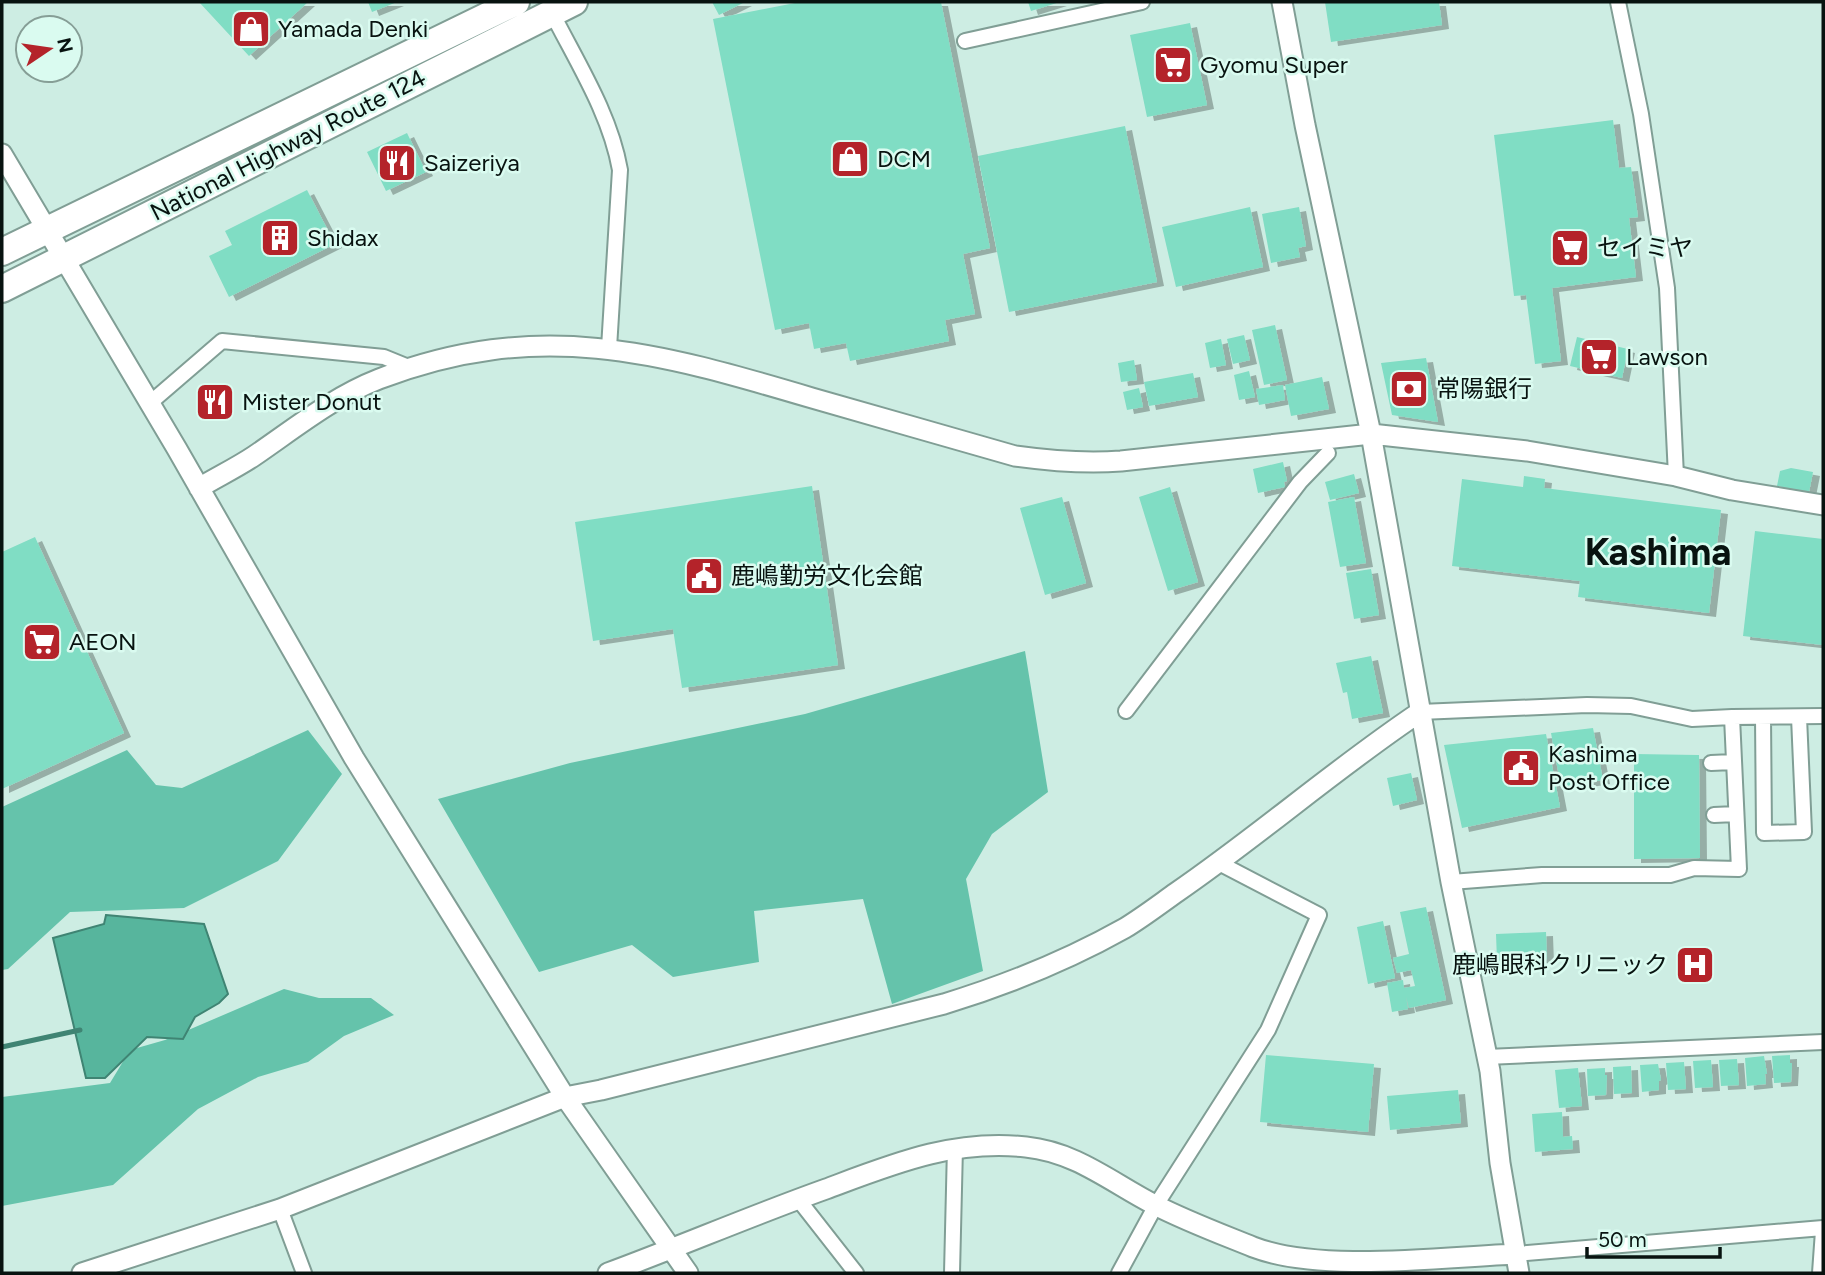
<svg xmlns="http://www.w3.org/2000/svg" width="1825" height="1275" viewBox="0 0 1825 1275" font-family="Figtree,'Noto Sans JP',sans-serif">
<style>
.forest{fill:#65c3ab}
.water{fill:#57b59d;stroke:#3f8473;stroke-width:2}
.lines{fill:none;stroke-linecap:round;stroke-linejoin:round}
.stream{stroke:#3f8473;stroke-width:5}
.building{fill:#80ddc4;filter:url(#shadow)}
.street-casing{stroke:#809e95;stroke-width:18}
.secondary-casing{stroke:#809e95;stroke-width:23}
.highway-casing{stroke:#809e95;stroke-width:30}
.street{stroke:#fff;stroke-width:14}
.secondary{stroke:#fff;stroke-width:19}
.highway{stroke:#fff;stroke-width:26}
.labels{text-anchor:middle;stroke-width:5;stroke-linejoin:round;paint-order:stroke}
.poi-label{font-size:24px;fill:#081310;stroke:#dafbf0;text-anchor:start}
.street-label{font-size:24px;fill:#081310;stroke:#dafbf0}
.town-label{font-size:38px;font-weight:bold;fill:#081310;stroke:#dafbf0}
</style>
<defs>
<filter id="shadow"><feDropShadow dx="7" dy="4" stdDeviation="0" flood-color="#0004"/></filter>
</defs>
<rect width="100%" height="100%" fill="#cdede3"/>
<!-- forest -->
<path class="forest" d="M1025,651L1048,792L992,834L966,879L983,971L892,1004L863,899L754,911L759,962L673,977L632,945L539,972L438,799L570,763L805,714Z
M308,730L342,774L278,861L184,908L70,912L8,969L2,970V807L127,750L156,785L182,788Z
M284,989L319,998H371L394,1015L344,1036L308,1062L258,1077L198,1109L113,1185L2,1206V1097L110,1083L130,1050L165,1040Z"/>
<!-- water -->
<path class="water" d="M106,915L204,924L228,994L219,1003L195,1017L183,1039L147,1037L105,1078H86L53,938L104,924Z"/>
<g class="lines">
<!-- stream -->
<path class="stream" d="M2,1047L80,1030"/>
</g>
<!-- building -->
<path class="building" d="M199,2H308L249,56Z
M368,2H397L372,12Z
M712,2H745L719,15Z
M800,2H941L990,248L963,254L975,314L945,320L949,341L850,361L846,343L814,349L809,323L775,330L713,19Z
M1028,2H1060L1031,11Z
M1325,2H1439L1442,25L1331,42Z
M1190,23L1207,105L1147,117L1130,35Z
M1613,120L1619,168L1631,167L1638,217L1629,218L1636,277L1552,288L1561,361L1535,364L1526,295L1514,296L1494,135Z
M1125,126L1157,282L1009,312L978,156Z
M407,133L426,172L386,191L367,152Z
M307,190L335,244L229,297L209,256L232,245L225,231Z
M1250,207L1263,267L1176,287L1162,227Z
M1299,207L1306,246L1298,248L1300,257L1271,263L1262,214Z
M1275,325L1287,380L1264,385L1252,330Z
M1244,335L1250,360L1233,364L1227,339Z
M1577,337L1628,349L1622,378L1570,366Z
M1221,339L1226,365L1210,368L1205,343Z
M1426,358L1438,422L1392,415L1381,363Z
M1134,360L1137,380L1121,382L1118,363Z
M1249,371L1255,397L1239,400L1234,375Z
M1193,373L1198,397L1149,406L1144,382Z
M1322,377L1329,409L1291,416L1285,385Z
M1283,385L1285,400L1259,405L1256,389Z
M1139,388L1143,407L1127,410L1123,392Z
M1283,462L1287,481L1284,482L1285,487L1258,493L1253,469Z
M1791,468L1813,472L1809,492L1777,486L1780,471Z
M1354,474L1359,493L1330,500L1325,482Z
M1524,476L1545,479L1544,488L1721,510L1709,613L1578,597L1580,581L1452,566L1462,479L1523,487Z
M812,486L838,665L682,688L673,629L593,641L575,522Z
M1170,487L1198,582L1168,591L1139,497Z
M1062,497L1086,583L1045,595L1020,508Z
M1354,497L1366,563L1340,567L1328,502Z
M1755,531L1823,539V645L1743,636Z
M35,537L124,733L2,789V552Z
M1371,569L1379,615L1354,619L1346,573Z
M1371,656L1383,713L1352,719L1347,692L1343,693L1336,663Z
M1593,728L1603,780L1561,787L1551,733Z
M1546,734L1560,807L1462,828L1444,745Z
M1634,754L1699,755L1700,858L1634,859Z
M1411,773L1417,800L1393,806L1387,778Z
M1426,907L1446,1000L1409,1008L1406,997L1408,1009L1392,1012L1387,983L1403,980L1404,988L1415,986L1411,970L1397,973L1393,958L1409,954L1400,912Z
M1383,921L1395,978L1368,984L1357,927Z
M1546,932L1547,959L1497,961L1496,934Z
M1266,1055L1374,1064L1368,1132L1260,1122Z
M1790,1055V1063H1792L1791,1082L1774,1083L1772,1056Z
M1764,1056L1767,1074H1765L1766,1084L1747,1086L1745,1058Z
M1737,1059L1739,1085L1721,1086L1719,1060Z
M1711,1060L1713,1087L1695,1088L1693,1061Z
M1684,1062L1686,1089L1668,1090L1666,1063Z
M1658,1064L1661,1080L1659,1081V1090L1642,1092L1640,1065Z
M1631,1066L1632,1093L1614,1094L1613,1067Z
M1578,1068L1582,1106L1559,1108L1555,1070Z
M1605,1068V1075H1607L1606,1095L1588,1096L1587,1069Z
M1458,1090L1461,1123L1390,1130L1387,1096Z
M1562,1112L1563,1137L1572,1136L1573,1149L1535,1152L1532,1114Z"/>
<g class="lines">
<!-- street casing -->
<g class="street-casing">
<path id="street" d="M1618,2L1641,114L1667,288L1676,476
M550,9C576,61 610,113 620,170L609,348
M965,41L1142,2
M150,403L222,341L384,357L411,368
M1126,711L1300,482L1328,453
M1420,712L1587,705L1631,706L1692,719L1732,717L1739,869L1694,868L1670,875H1542L1451,882
M1732,717L1823,716
M1763,717L1764,833L1804,832L1799,717
M1711,763L1733,762
M1714,815L1736,814
M1487,1057L1823,1042
M798,1199L856,1273
M280,1209L304,1273
M1516,1254L1823,1228
M952,1273L955,1147
M1119,1273L1156,1205L1268,1030L1319,915L1219,863
M1820,1273L1823,1231"/>
</g>
<!-- secondary casing -->
<g class="secondary-casing">
<path id="secondary" d="M1282,2L1305,125L1371,434L1451,882L1490,1071L1500,1163L1519,1273
M2,154L177,449L354,758L565,1097L688,1273
M199,488C217,477 236,468 254,456C295,428 333,397 379,379C538,318 657,352 812,398C880,417 947,437 1015,456C1051,461 1085,464 1121,461L1371,434L1527,451L1676,476L1732,490L1823,505
M82,1273L280,1209L565,1097L601,1090L944,1004C1006,985 1068,960 1125,928C1143,917 1160,904 1177,892C1260,835 1336,768 1420,712
M608,1273C681,1246 753,1215 826,1189C893,1164 953,1139 1026,1147C1076,1152 1112,1183 1155,1205C1186,1221 1221,1234 1253,1247C1321,1273 1442,1257 1516,1254"/>
</g>
<!-- highway casing -->
<g class="highway-casing">
<path id="highway" d="M2,252L516,2
M2,289L574,2"/>
</g>
<!-- street -->
<use href="#street" class="street"/>
<!-- secondary -->
<use href="#secondary" class="secondary"/>
<!-- highway -->
<use href="#highway" class="highway"/>
</g>
<!-- icons -->
<defs>
<g id="shop-square" transform="scale(2.0125)"><rect x="-9" y="-9" width="18" height="18" rx="4" fill="#b4232a" stroke="#dafbf0"/><path d="M-5-2.5h2.3a2.7 3.5 0 0 1 5.4 0H5L5.5 6h-11ZM-1.5-2.5h3a1.5 2.3 0 0 0-3 0Z" fill="#fff"/></g>
<g id="supermarket-square" transform="scale(2.0125)"><rect x="-9" y="-9" width="18" height="18" rx="4" fill="#b4232a" stroke="#dafbf0"/><path d="M-6-5.5h2.5l.6 2H6L4.5 2H-2.5L-4.4-4H-6ZM-1.5 3.2a1.3 1.3 0 1 0 .1 0ZM3 3.2a1.3 1.3 0 1 0 .1 0Z" fill="#fff"/></g>
<g id="restaurant-square" transform="scale(2.0125)"><rect x="-9" y="-9" width="18" height="18" rx="4" fill="#b4232a" stroke="#dafbf0"/><path d="M-5-6h1v4h1v-4h1v4h1v-4h1v5L-1.5 .5V6h-2V.5L-5-1ZM5-6V6H3V1.5H1.5Q1.5-4 5-6Z" fill="#fff"/></g>
<g id="building-square" transform="scale(2.0125)"><rect x="-9" y="-9" width="18" height="18" rx="4" fill="#b4232a" stroke="#dafbf0"/><path d="M-4-6H4V6H1V3H-1V6H-4ZM-2.5-4.3h1.7v1.8h-1.7ZM.8-4.3h1.7v1.8H.8ZM-2.5-1h1.7V.8h-1.7ZM.8-1h1.7V.8H.8Z" fill="#fff"/></g>
<g id="bank-square" transform="scale(2.0125)"><rect x="-9" y="-9" width="18" height="18" rx="4" fill="#b4232a" stroke="#dafbf0"/><path d="M-6-4H6V4H-6ZM0-2.3a2.3 2.3 0 1 0 0 4.6a2.3 2.3 0 1 0 0-4.6Z" fill="#fff"/></g>
<g id="civic-square" transform="scale(2.0125)"><rect x="-9" y="-9" width="18" height="18" rx="4" fill="#b4232a" stroke="#dafbf0"/><path d="M-.6-6.5H3V-4.5H.6V-3L4-1V1h2V6H-6V1h2V-1L-.6-3ZM-1.2 2.5V6h2.4V2.5Z" fill="#fff"/></g>
<g id="hospital-square" transform="scale(2.0125)"><rect x="-9" y="-9" width="18" height="18" rx="4" fill="#b4232a" stroke="#dafbf0"/><path d="M-5-5h3v3.5h4V-5h3V5h-3V1.5h-4V5h-3Z" fill="#fff"/></g>
</defs>
<g fill-rule="evenodd">
<use href="#shop-square" x="251" y="29"/>
<use href="#supermarket-square" x="1173" y="65"/>
<use href="#shop-square" x="850" y="159"/>
<use href="#restaurant-square" x="397" y="163"/>
<use href="#building-square" x="280" y="238"/>
<use href="#supermarket-square" x="1570" y="248"/>
<use href="#supermarket-square" x="1599" y="357"/>
<use href="#bank-square" x="1409" y="389"/>
<use href="#restaurant-square" x="215" y="402"/>
<use href="#civic-square" x="704" y="576"/>
<use href="#supermarket-square" x="42" y="642"/>
<use href="#civic-square" x="1521" y="768"/>
<use href="#hospital-square" x="1695" y="965"/>
</g>
<g class="labels">
<!-- poi labels -->
<g class="poi-label">
<text x="278" y="37">Yamada Denki</text>
<text x="1200" y="73">Gyomu Super</text>
<text x="877" y="167">DCM</text>
<text x="424" y="171">Saizeriya</text>
<text x="307" y="246">Shidax</text>
<text x="1597" y="256">セイミヤ</text>
<text x="1626" y="365">Lawson</text>
<text x="1436" y="397">常陽銀行</text>
<text x="242" y="410">Mister Donut</text>
<text x="731" y="584">鹿嶋勤労文化会館</text>
<text x="69" y="650">AEON</text>
<text x="1548" y="762">Kashima<tspan x="1548" dy="28">Post Office</tspan></text>
<text x="1668" y="973" text-anchor="end">鹿嶋眼科クリニック</text>
</g>
<!-- street labels -->
<g class="street-label">
<text transform="translate(288 145) rotate(-27)" y="8">National Highway Route 124</text>
</g>
<!-- town labels -->
<g class="town-label">
<text x="1658" y="565">Kashima</text>
</g>
</g>
<!-- border -->
<rect width="1825" height="1275" fill="none" stroke="#081310" stroke-width="7"/>
<!-- north arrow -->
<g transform="translate(49 49) rotate(77)"><circle r="33" fill="#dafbf0" stroke="#869e96" stroke-width="2"/>
<path d="M0-5L12 26L0 18L-12 26Z" fill="#b4232a"/>
<text y="-10" font-size="19" font-weight="bold" text-anchor="middle" fill="#081310">N</text>
</g>
<!-- scale -->
<path d="M1587 1247v10h133v-10" fill="none" stroke="#081310" stroke-width="3.5"/>
<text x="1598" y="1247" font-size="21" fill="#081310" stroke="#dafbf0" stroke-width="5" paint-order="stroke">50 m</text>
</svg>
